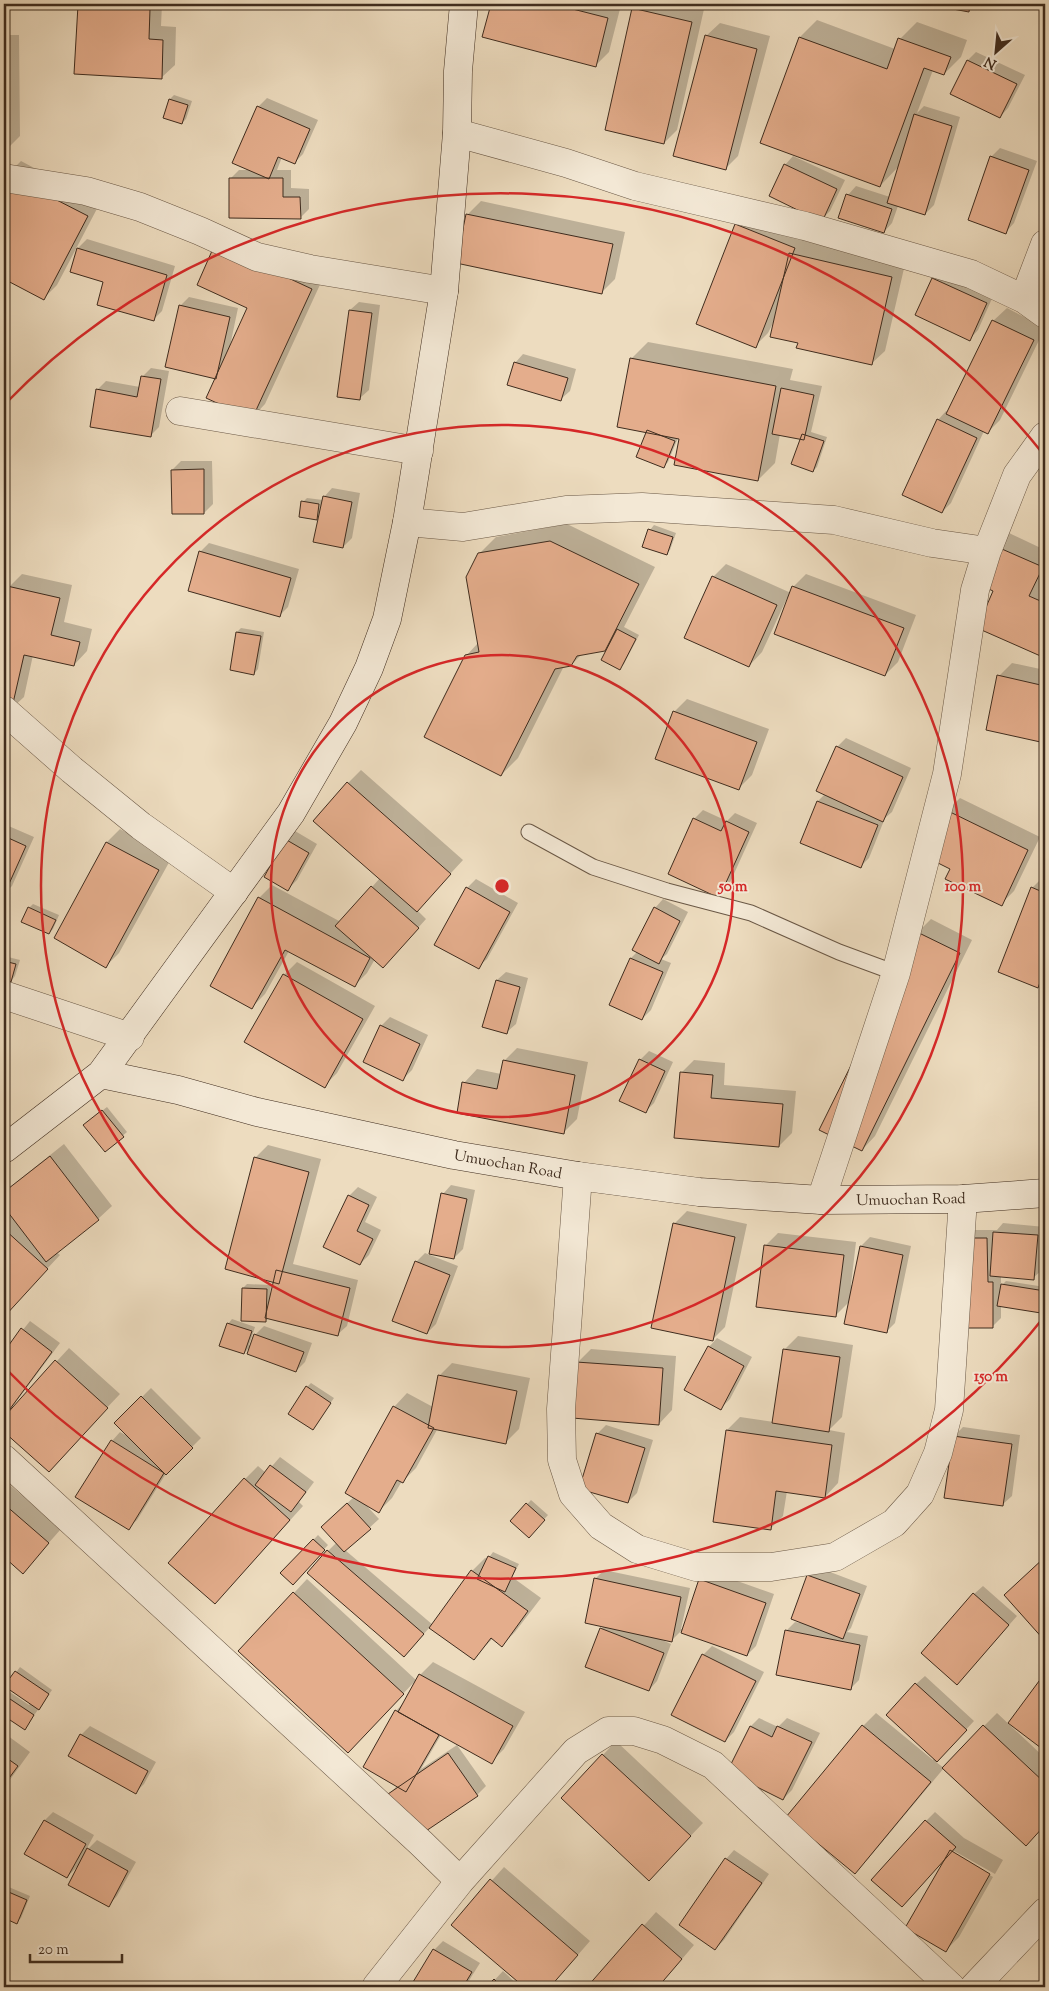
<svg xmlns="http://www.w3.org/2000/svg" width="1049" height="1991" viewBox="0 0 1049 1991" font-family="'Sorts Mill Goudy',serif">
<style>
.shadow{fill:#0003}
.building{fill:#e4ad8c;stroke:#3f2c1e}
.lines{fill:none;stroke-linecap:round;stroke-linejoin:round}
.lane-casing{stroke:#6a5846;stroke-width:17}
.street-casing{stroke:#6a5846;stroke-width:29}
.secondary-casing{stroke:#3f2c1e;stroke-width:29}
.lane{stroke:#f3e8d5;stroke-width:15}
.street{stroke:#f3e8d5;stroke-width:28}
.secondary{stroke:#f3e8d5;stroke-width:28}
.ring{fill:none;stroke:#d62828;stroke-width:2.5}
.labels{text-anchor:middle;stroke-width:4;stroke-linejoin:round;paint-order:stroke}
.street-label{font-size:15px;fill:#3f2c1e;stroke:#f3e8d5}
.centre{fill:#d62828;stroke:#f3e8d5;stroke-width:2.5}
.ring-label{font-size:15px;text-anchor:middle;font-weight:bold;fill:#d62828;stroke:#f3e8d5;stroke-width:4;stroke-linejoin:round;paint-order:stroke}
</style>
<rect width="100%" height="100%" fill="#eddcbf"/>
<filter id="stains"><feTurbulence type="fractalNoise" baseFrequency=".004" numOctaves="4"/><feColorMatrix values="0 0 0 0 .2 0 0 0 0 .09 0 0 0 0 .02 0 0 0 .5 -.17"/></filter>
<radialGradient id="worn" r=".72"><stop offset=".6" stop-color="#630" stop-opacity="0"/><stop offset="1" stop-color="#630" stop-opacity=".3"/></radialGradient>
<!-- shadow -->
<path class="shadow" d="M80,4H162L161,26L176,27L175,65L161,78L79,5Z
M354,4H402L399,7Z
M492,4H616L621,5L609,52L596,65L484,36Z
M638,4H681L704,9L677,130L664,143L633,9Z
M933,4H975L968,11Z
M817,20L895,49L900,39L917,22L967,40L961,57L944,74L933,70L917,113L924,106L960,117L934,205L925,214L898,206L892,223L884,232L848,195L856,186L890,197L900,165L880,186L761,142L800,37Z
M720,23L770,36L738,156L725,169L706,36Z
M4,35H19L20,136L7,149H4Z
M976,52L1025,75L1008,108L1000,117L968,60Z
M174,95L192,101L186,119L182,123L165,117L170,99Z
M267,98L318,120L303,154L294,163L282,157L277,170H291V188L309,189V209L300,218L230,179L239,170H251L258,107Z
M1000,148L1037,161L1014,223L1006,232L991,157Z
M793,156L845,180L830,211L821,220L785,165Z
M21,161L100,203L57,285L44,298L4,277V268L8,261L4,258V182L8,174Z
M481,201L625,232L615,279L602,292L467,215Z
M749,212L807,235L805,241L905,264L885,351L871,364L799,342L773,323L768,333L755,346L736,225Z
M87,239L175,266L162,311L153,320L105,281L71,272L78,248Z
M942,270L994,294L978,330L970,339L933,279Z
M324,276L265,404L252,418L218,373L214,377L180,306L189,297L238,308L229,351L249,307L198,284Z
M359,302L380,305L369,390L360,398L350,310Z
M1007,308L1045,328L1000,420L987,433L984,431L951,503L942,512L938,420L946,411L949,412L993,321Z
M648,342L793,369L790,380L822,386L811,432L827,437L817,467L813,471L803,438L780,434L775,463L758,480L678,438L668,462L664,466L647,432L631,359Z
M523,354L576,369L570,391L561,399L515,363Z
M151,368L169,371L159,427L150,436L97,390L106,381L140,387L142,377Z
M181,461H212L213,504L204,513L172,470Z
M332,488L360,493L352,538L343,547L320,515L316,519L303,502L307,498L323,500L324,497Z
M567,524L655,567L624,627L639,635L624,664L620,668L609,646L604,650L582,654L571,665L564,666L518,758L501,775L466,656L478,643L479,554L496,537Z
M654,525L676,533L670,550L666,554L650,530Z
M1009,533L1045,550V575L1042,583L1045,585V657L978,627L995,590L996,546Z
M209,543L299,569L288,607L279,616L200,552Z
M726,564L791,593L793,587L806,574L916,615L898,662L885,675L787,598L762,652L749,666L713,577Z
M22,574L72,585L64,622L92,629L87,651L74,665L33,655L24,697L10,710L4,709V608L9,587Z
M241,628L264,632L258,669L254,674L237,632Z
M1012,663L1045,670V742L987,729L999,676Z
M687,699L769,729L752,775L739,788L674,712Z
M846,738L911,768L892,812L885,818L869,858L860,867L801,843L818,801L825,794L837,747Z
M361,770L463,860L417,910L426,919L392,957L375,959L367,973L354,986L289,951L265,994L252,1007L259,898L272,885L341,922L380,878L348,783Z
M960,798L1040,837L1014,891L1001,904L952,868L947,811Z
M703,810L727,821L735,813L757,823L728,887L719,896L694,819Z
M4,824L34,837L12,886L4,894Z
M120,829L172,857L119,953L106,966L55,938L107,842Z
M295,831L317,844L297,880L288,889L286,840Z
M476,879L518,903L487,959L478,967L467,888Z
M1041,879L1045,881V979L1038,986L1032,888Z
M663,899L688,912L667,954L661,959L671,963L651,1010L642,1019L631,958L637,952L655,908Z
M33,904L59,915L53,929L49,933L29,908Z
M931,919L972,940L875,1136L862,1150L918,932Z
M4,956L20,960L15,976L11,981L4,979Z
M297,962L375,1006L337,1073L324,1086L284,975Z
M506,972L528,978L516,1024L507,1032L497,980Z
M390,1017L428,1035L412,1070L403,1079L381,1026Z
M517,1048L588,1062L577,1119L564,1132L464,1083L477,1069L501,1074L504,1061Z
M649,1051L673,1062L654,1103L645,1112L640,1060Z
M694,1060L725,1063L724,1085L796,1091L792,1133L779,1146L676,1137L681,1073Z
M107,1107L127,1132L106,1150L89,1121Z
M64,1144L112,1206L98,1219L56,1252L60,1255L4,1315V1192Z
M268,1145L321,1159L293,1264L358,1280L347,1326L338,1334L269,1318L265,1321L243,1288L247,1284L271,1285L270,1295H271L275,1281L255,1158Z
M451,1185L475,1190L463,1249L454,1258L443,1194Z
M358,1187L377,1197L365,1222L381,1230L369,1255L360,1264L349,1196Z
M687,1211L747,1224L725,1327L712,1340L674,1224Z
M1003,1223L1045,1227L1042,1270L1033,1278L1001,1275V1286L1006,1281L1045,1287V1304L1041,1311L1001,1305V1318L993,1326L967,1230H997Z
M778,1233L856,1242L851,1285L853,1286L861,1246L870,1237L911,1246L895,1323L886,1332L850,1301L836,1315L765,1246Z
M425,1253L458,1266L436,1324L427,1333L416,1262Z
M232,1319L255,1327L249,1345L251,1346L244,1353L228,1324Z
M30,1321L60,1343L10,1410L11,1411L69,1348L120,1394L48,1470L4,1430V1354Z
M264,1326L312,1343L305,1362L296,1371L249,1353L256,1334Z
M798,1336L853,1345L842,1417L829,1430L845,1433L838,1483L825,1497L787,1491L783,1516L770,1529L727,1430L740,1417L774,1422L785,1349Z
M717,1338L752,1357L730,1399L721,1408L709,1347Z
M591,1349L676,1356L672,1410L659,1424L577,1363Z
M452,1363L530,1378L519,1429L506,1442L438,1428L416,1468L403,1481H402L392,1498L379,1511L365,1504L379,1519L345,1550L433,1625L472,1571L485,1558L488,1559L493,1552L519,1564L512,1577L541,1598L515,1632L502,1645L493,1638L474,1658L430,1627L413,1646L328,1551L337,1542L331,1518L354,1497L394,1407L407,1393L433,1407L439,1376Z
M311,1383L334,1398L313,1428L307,1387Z
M151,1388L201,1438L167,1472L137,1520L128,1528L112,1441L120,1432L129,1437L116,1423Z
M606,1425L653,1440L637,1493L628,1502L597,1434Z
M963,1427L1020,1435L1012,1496L1003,1504L954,1436Z
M280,1457L314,1482L299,1502L303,1506L228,1589L245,1479L258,1466L266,1473Z
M4,1480L61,1529L23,1572L4,1556Z
M531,1500L548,1515L533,1532L512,1521Z
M318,1535L328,1545L293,1583L282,1573Z
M1045,1557V1639L1005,1595Z
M817,1567L867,1586L851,1628L847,1632L868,1636L859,1680L850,1689L786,1631L795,1622L801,1623L808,1576Z
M604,1570L690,1588L681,1629H683L700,1580L709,1571L774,1594L756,1646L747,1655L681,1631L672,1640L660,1639L671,1644L657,1681L649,1690L601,1629L604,1626L595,1579Z
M307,1579L416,1680L361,1739L240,1651Z
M983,1586L1017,1616L966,1674L974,1594Z
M712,1646L764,1672L734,1732L725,1741L703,1655Z
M433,1662L525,1712L504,1749L491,1762L441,1735L421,1769L457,1745L486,1786L477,1795L389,1794L398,1785L364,1766L396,1711L405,1701L420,1675Z
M20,1667L52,1690L25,1728L4,1715V1688L29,1705L30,1703L6,1686Z
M1045,1675V1750L1009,1722Z
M925,1676L974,1721L936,1762L944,1768L868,1859L855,1872L863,1726L876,1713L933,1760L934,1758L916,1684Z
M997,1713L1045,1758V1824L1026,1844L984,1726Z
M759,1718L778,1727L787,1718L820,1733L792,1790L783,1799L751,1726Z
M90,1726L156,1762L144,1784L136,1792L70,1756L81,1735Z
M4,1733L30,1752L4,1788Z
M616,1741L703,1823L662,1866L563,1798Z
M53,1812L94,1835L85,1852L97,1840L136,1862L117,1896L109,1905L80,1864L67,1877L45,1820Z
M935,1812L964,1838L1003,1860L995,1874L954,1851L952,1853L993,1877L959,1937L946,1950L945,1861L926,1821Z
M734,1850L769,1874L724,1940L715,1949L726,1859Z
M504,1867L590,1941L550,1987H526L453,1924Z
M4,1885L30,1896L21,1918L16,1922L4,1917Z
M656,1912L694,1945L658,1987H589Z
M443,1941L480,1963L465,1987H412L434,1950Z
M503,1971L520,1987H488Z"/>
<!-- building -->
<path class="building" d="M335,4H399V8Z
M491,4H553L608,18L596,67L482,37Z
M926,4H970L969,12Z
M78,5L150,9L149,39L163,40L162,79L74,74Z
M632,8L692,22L664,144L605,130Z
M705,35L757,49L726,170L673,156Z
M799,37L887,69L898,38L951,57L944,75L924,68L880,187L760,143Z
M4,47H7L8,150H4Z
M967,60L1017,84L1000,118L950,94Z
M169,99L188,105L182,124L163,118Z
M257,106L310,129L295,164L278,157L269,179L232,163Z
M914,114L952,126L925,215L887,203Z
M990,156L1029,170L1006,234L968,220Z
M784,164L837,189L822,222L769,196Z
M6,174L88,216L44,300L4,279V265L6,261L4,260V179Z
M229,178H283V197H300L301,219L229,218Z
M846,194L892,209L884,233L838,218Z
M466,214L613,244L602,294L456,263Z
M735,224L795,248L756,348L696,324Z
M215,244L312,289L252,419L206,398L247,308L197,285Z
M77,248L167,275L154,321L97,305L103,282L70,272Z
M789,253L892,277L872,365L796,348L798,343L770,337Z
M932,278L987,303L970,341L915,315Z
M179,305L230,317L216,379L165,367Z
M349,310L372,313L360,400L337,397Z
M992,320L1034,340L988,434L946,414Z
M630,358L776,386L758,481L674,465L679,439L617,427Z
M514,362L568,378L561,401L507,385Z
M141,376L161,379L151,437L90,427L96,389L137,397Z
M781,388L814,395L804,440L772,434Z
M937,419L977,438L942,513L902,495Z
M647,430L675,441L664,468L636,457Z
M802,434L824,441L813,472L791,464Z
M204,469V514H172L171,470Z
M323,496L352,502L343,548L313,542Z
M301,501L319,504L317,520L299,517Z
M648,529L673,537L667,555L642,547Z
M550,541L639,584L605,651L577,656L571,666L555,669L501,776L424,737L465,655L479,652L466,577L478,553Z
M995,546L1043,567L1029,596L1045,603V658L977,628L993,591L978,584Z
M199,551L291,578L280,617L188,591Z
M712,576L777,605L749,667L684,638Z
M7,586L60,598L51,635L80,642L74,666L24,655L11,712L4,710V602Z
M792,586L904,628L885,676L774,634Z
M617,629L636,639L620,670L601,660Z
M236,632L261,636L254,675L230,670Z
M997,675L1045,686V743L986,730Z
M673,711L757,742L739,790L655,759Z
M836,746L903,777L883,822L816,791Z
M347,782L451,874L417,912L313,821Z
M817,801L878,825L861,868L800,843Z
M946,810L1028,850L1002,906L945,879L950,869L924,856Z
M693,818L721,831L726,821L749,832L719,898L668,874Z
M4,836L26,846L4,895Z
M285,839L309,853L288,891L264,877Z
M106,842L159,870L106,968L54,938Z
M371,886L419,928L383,968L335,926Z
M466,887L510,912L479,969L434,945Z
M1031,887L1045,893V968L1038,988L998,972Z
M258,897L370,958L355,987L285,950L252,1009L210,986Z
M28,907L56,920L49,934L21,922Z
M654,907L680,921L659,964L632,950Z
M917,932L960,953L862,1151L819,1130Z
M630,958L663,972L642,1020L609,1005Z
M4,961L16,964L11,982L4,980Z
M283,974L363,1019L325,1088L244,1042Z
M496,980L520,987L507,1034L482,1027Z
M380,1025L420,1044L403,1081L363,1062Z
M639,1059L665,1071L646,1113L619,1101Z
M503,1060L575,1075L564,1134L457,1113L462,1082L497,1089Z
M680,1072L713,1075L711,1098L783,1104L779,1147L674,1138Z
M102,1110L124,1137L105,1152L83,1125Z
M50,1156L99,1220L46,1262L4,1207V1192Z
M254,1157L309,1172L279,1284L225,1269Z
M441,1193L467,1199L454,1259L429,1254Z
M348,1195L369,1205L357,1231L373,1239L360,1265L323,1247Z
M673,1223L735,1237L713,1341L651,1328Z
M4,1229L48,1269L4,1317Z
M993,1232L1038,1235L1034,1280L990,1276Z
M957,1238H987L988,1282H993V1328H958Z
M764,1245L844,1255L836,1317L756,1307Z
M860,1246L903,1255L887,1333L844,1324Z
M415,1261L450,1275L427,1334L392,1321Z
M276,1270L350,1288L338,1336L265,1318Z
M1001,1284L1045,1291L1041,1313L997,1306Z
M242,1288L267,1289L266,1322L241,1321Z
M227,1323L252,1331L244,1354L219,1346Z
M21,1328L52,1352L4,1417V1352Z
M254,1334L304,1352L296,1372L247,1354Z
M708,1346L744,1366L721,1410L684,1390Z
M783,1349L840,1357L829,1432L772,1423Z
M55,1360L108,1408L49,1472L4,1432V1417Z
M576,1362L663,1368L659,1425L572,1418Z
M438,1375L517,1391L506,1444L428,1428Z
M306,1386L331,1403L313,1430L288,1414Z
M141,1396L193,1448L166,1475L114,1423Z
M393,1406L434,1428L403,1483L397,1480L379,1513L345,1493Z
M726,1430L832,1445L825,1498L776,1491L771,1530L713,1522Z
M596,1433L645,1448L628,1503L579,1489Z
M953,1436L1012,1444L1003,1506L944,1498Z
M111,1440L164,1473L129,1530L75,1497Z
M270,1465L306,1492L291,1512L255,1485Z
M244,1478L290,1520L215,1604L168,1563Z
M347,1503L371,1529L344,1552L321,1527Z
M526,1503L545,1520L529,1538L510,1521Z
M4,1504L49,1543L23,1574L4,1557Z
M313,1539L325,1550L293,1585L280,1573Z
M327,1550L424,1634L404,1657L307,1573Z
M488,1556L516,1568L505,1592L477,1579Z
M1045,1557V1641L1004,1595Z
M471,1570L528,1611L502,1647L491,1638L474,1660L429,1628Z
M807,1575L860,1594L843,1639L791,1619Z
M594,1578L681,1597L672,1642L585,1623Z
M699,1579L766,1603L747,1656L681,1633Z
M293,1592L404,1694L348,1753L238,1651Z
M973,1593L1009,1625L957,1685L921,1653Z
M600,1628L664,1653L649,1691L585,1667Z
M785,1630L860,1645L851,1690L776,1675Z
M702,1654L756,1681L725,1742L671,1715Z
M15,1671L49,1694L39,1710L4,1686Z
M1045,1673V1751L1008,1723Z
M419,1674L513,1726L492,1764L398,1712Z
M915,1683L967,1730L937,1762L886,1715Z
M4,1695L34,1715L25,1730L4,1716Z
M395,1710L439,1735L406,1792L363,1767Z
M862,1725L931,1782L855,1874L786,1817Z
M983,1725L1045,1783V1825L1026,1846L942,1768Z
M750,1726L772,1737L777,1726L812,1742L783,1800L727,1772Z
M80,1734L148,1771L136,1794L68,1756Z
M448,1753L478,1796L417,1837L388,1794Z
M602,1754L691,1836L649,1881L561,1798Z
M4,1756L18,1766L4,1785Z
M44,1820L86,1844L67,1878L24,1854Z
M925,1820L956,1847L902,1907L871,1880Z
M87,1848L128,1871L109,1907L68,1885Z
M950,1850L990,1874L946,1952L905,1928Z
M725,1858L762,1883L715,1950L679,1925Z
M490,1879L578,1955L550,1987H524L451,1925Z
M4,1890L27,1900L17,1924L4,1918Z
M642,1924L682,1959L658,1987H587Z
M433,1949L472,1972L463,1987H410Z
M494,1979L502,1987H486Z"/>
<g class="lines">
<!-- lane casing -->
<g class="lane-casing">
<path id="lane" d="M529,832L593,867L667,891L751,913L839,952L896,973"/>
</g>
<!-- street casing -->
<g class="street-casing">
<path id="street" d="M457,133L566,163L635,186L805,226L971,274L1024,299L1045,314
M4,178L86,191L140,207L200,231L257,257L310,269L444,291
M1024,299L1045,244
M180,411L419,451
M407,522L463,527L566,510L642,507L834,520L932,543L987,551
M4,710L72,770L141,826L234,892
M4,995L130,1037
M578,1176L561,1409L562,1460L573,1494L601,1526L637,1549L696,1567H771L835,1557L894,1523L920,1494L938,1453L949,1410L963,1199
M821,1200L896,973L947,774L975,590L987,551L1017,475L1045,436
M4,1459L421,1843L460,1881
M376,1987L460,1881L576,1751L608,1731H634L663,1740L713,1765L951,1987
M974,1987L1045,1912"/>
</g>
<!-- secondary casing -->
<g class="secondary-casing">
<path id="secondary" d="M101,1074L291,813L343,723L369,668L387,619L407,522L444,291L457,133L458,71L464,4
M4,1149L101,1074L178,1090L257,1112L454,1155L578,1176L699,1192L821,1200L963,1199L1045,1193"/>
</g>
<!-- lane -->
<use href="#lane" class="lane"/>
<!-- street -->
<use href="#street" class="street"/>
<!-- secondary -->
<use href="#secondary" class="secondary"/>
</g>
<!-- distance rings -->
<g class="ring">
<circle cx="502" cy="886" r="231"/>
<circle cx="502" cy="886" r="461"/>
<path d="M1044 1317A692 692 0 0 1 4 1367M4 405A692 692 0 0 1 1044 455"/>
</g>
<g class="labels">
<!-- street labels -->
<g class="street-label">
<text transform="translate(508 1164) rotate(10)" y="5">Umuochan Road</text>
<text transform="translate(911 1199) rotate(-1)" y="5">Umuochan Road</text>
</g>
</g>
<circle cx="502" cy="886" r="8" class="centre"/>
<g class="ring-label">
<text x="733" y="891">50 m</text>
<text x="963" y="891">100 m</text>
<text x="991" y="1381">150 m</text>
</g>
<!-- margin -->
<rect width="1049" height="1991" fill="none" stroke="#eddcbf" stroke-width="20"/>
<rect x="5" y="5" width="1039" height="1981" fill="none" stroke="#3f2c1e" stroke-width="2.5"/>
<rect x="10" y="10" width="1029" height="1971" fill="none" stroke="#3f2c1e"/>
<!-- north arrow -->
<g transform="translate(996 52) rotate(207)" stroke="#f3e8d5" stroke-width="4" paint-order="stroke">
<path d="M0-4L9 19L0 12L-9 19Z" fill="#3f2c1e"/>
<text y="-8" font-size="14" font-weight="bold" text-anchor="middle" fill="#3f2c1e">N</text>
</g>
<!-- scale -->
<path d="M30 1954v8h92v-8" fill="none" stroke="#3f2c1e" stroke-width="2.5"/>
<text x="38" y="1954" font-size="15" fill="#3f2c1e" stroke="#f3e8d5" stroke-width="4" paint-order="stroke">20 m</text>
<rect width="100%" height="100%" filter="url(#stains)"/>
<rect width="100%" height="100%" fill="url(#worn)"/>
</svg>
